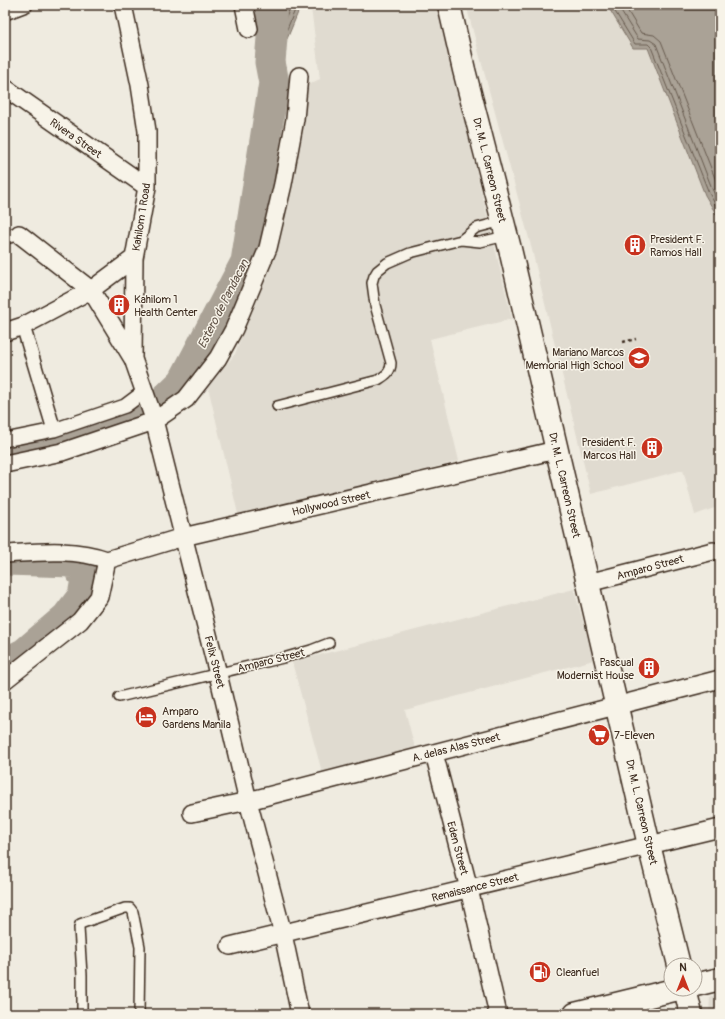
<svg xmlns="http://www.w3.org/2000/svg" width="725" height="1019" viewBox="0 0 725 1019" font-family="Pangolin,sans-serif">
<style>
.built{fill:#e0dbd0}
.water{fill:#aaa296;stroke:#7e7266}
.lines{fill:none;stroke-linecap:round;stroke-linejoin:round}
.shore{stroke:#675a4e;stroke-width:1}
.river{stroke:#aaa296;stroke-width:31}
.service-casing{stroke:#3b2a1e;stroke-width:12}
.pedestrian-casing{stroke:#3b2a1e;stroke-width:16}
.minor-casing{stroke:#3b2a1e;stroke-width:20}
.secondary-casing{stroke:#3b2a1e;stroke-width:25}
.path{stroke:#3b2a1e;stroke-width:2.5;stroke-dasharray:3 3;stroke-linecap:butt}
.service{stroke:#f7f3e8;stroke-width:9}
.pedestrian{stroke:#f7f3e8;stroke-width:13}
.minor{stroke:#f7f3e8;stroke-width:17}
.secondary{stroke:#f7f3e8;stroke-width:22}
.labels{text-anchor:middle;stroke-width:3;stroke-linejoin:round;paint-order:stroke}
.street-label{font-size:11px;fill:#3b2a1e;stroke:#f7f3e8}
.poi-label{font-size:11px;fill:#3b2a1e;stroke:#f7f3e8;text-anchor:start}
.water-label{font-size:12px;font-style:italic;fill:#625448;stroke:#f7f3e8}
</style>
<rect width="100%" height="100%" fill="#efebe0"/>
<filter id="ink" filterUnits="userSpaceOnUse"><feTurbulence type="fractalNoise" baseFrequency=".025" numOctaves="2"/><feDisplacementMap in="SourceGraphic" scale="8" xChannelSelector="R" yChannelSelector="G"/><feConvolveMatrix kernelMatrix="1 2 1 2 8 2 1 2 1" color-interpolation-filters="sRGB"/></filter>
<g filter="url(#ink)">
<!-- built -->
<path class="built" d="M310,5H437L512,319L430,339L459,461L239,518L208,387L235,354L267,267L303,87L320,79L312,15Z
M466,5H607L633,48H648L705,195L720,221V506L695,515L683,470L591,494L531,246Z
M574,589L594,660L405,710L415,748L322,772L292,662Z
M720,994V1014H709L710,996Z"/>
<!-- water -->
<path class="water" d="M256,5H298L299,10L287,39L257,37L260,31Z
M607,5H720V221L705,195L648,48H633Z"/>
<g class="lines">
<!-- shore -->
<path class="shore" d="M260,5L265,33L283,35L285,34L295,10L294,5
M265,5L269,28L280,30L282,29L289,10V5
M271,5L274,22L276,23L278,22L283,9V5
M611,5L635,44H648L651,47L709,193L720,213
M617,5L638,39L650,40L656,44L713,191L720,203
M624,5L641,33L654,35L661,41L720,191"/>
<!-- river -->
<path class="river" d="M5,453L46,445L157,407L183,382L246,262L274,83L270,62L272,38L271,5
M5,560L74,562L86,579L83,596L67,617L25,653L5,663"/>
<!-- service casing -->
<g class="service-casing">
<path id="service" d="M461,240L476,228L503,221
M277,406L378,380C386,375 391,372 391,363L375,305L372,283L374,276L377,271L387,263L410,253L461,240L480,242L506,236
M119,697L283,658L311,650L329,643
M639,998L643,1014
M82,1014V975L79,928L80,924L125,908H130L133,912L140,947L139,1014"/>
</g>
<!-- pedestrian casing -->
<g class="pedestrian-casing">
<path id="pedestrian" d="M5,13L26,5
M5,237L19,234
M23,326L54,430
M5,440L54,430L125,406L145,391"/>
</g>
<!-- minor casing -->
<g class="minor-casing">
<path id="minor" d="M123,5L140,85L147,131V187L134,258L133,359
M244,5L249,29
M5,88L147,187
M19,234L91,290L133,359L153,416L218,674L248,801L283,934L300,1014
M5,332L23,326L91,290L134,258
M5,464L62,452L154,421L186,399L218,358L234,329L268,248L283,184L295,119L299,76
M5,554C38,552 75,548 107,560L99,597L80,621L5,680
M107,560L183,537L556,450
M588,583L713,551
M434,753L469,889L498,1014
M192,813L248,801L720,679
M230,946L720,828"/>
</g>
<!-- secondary casing -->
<g class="secondary-casing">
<path id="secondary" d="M449,5L464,70L510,249L649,845L679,965
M695,985L720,979
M685,989L691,1014
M575,1014L678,989"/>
</g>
<!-- path -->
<path class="path" d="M623,342L636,339"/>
<!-- service -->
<use href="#service" class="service"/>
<!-- pedestrian -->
<use href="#pedestrian" class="pedestrian"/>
<!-- minor -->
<use href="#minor" class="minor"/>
<!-- secondary -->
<use href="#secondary" class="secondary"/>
</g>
</g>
<!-- icons -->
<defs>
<g id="building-disc" transform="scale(1.15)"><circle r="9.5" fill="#c8321e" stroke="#f7f3e8"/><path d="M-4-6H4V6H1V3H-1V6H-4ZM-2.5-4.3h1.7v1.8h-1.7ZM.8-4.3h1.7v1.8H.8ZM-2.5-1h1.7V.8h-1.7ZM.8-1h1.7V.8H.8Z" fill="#fff"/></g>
<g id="school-disc" transform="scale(1.15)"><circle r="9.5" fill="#c8321e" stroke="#f7f3e8"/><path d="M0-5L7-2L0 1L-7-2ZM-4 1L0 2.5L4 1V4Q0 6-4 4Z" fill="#fff"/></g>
<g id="hotel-disc" transform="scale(1.15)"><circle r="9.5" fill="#c8321e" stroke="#f7f3e8"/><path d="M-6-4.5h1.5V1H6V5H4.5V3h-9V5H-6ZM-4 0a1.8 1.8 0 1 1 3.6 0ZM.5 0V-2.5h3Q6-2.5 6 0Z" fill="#fff"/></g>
<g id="supermarket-disc" transform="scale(1.15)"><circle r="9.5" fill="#c8321e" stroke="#f7f3e8"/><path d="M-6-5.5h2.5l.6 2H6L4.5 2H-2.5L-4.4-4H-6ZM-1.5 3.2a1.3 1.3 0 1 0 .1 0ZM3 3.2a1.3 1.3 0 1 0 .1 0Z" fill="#fff"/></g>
<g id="fuel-disc" transform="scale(1.15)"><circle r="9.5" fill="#c8321e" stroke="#f7f3e8"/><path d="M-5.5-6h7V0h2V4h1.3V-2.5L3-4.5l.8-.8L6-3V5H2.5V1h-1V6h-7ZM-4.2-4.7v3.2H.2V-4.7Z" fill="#fff"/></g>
</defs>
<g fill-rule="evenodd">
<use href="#building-disc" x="635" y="245"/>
<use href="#building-disc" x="119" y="305"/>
<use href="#school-disc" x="639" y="358"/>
<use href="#building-disc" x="652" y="448"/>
<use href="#building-disc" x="649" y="668"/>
<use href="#hotel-disc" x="146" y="717"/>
<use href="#supermarket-disc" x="599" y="735"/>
<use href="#fuel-disc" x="540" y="972"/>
</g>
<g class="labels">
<!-- street labels -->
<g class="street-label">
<text transform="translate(76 138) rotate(35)" y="4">Rivera Street</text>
<text transform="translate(490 170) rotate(76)" y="4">Dr. M. L. Carreon Street</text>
<text transform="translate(141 217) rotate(-81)" y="4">Kahilom 1 Road</text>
<text transform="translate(565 485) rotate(77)" y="4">Dr. M. L. Carreon Street</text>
<text transform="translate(331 503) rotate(-13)" y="4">Hollywood Street</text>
<text transform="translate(650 567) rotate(-15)" y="4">Amparo Street</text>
<text transform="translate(271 660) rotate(-14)" y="4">Amparo Street</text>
<text transform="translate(215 662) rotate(76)" y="4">Felix Street</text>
<text transform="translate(456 747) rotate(-14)" y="4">A. delas Alas Street</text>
<text transform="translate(642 812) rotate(77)" y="4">Dr. M. L. Carreon Street</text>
<text transform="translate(458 848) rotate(75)" y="4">Eden Street</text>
<text transform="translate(475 887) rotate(-14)" y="4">Renaissance Street</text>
</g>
<!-- poi labels -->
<g class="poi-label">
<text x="650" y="243">President F.<tspan x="650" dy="13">Ramos Hall</tspan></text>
<text x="134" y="303">Kahilom 1<tspan x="134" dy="13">Health Center</tspan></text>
<text x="624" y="356" text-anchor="end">Mariano Marcos<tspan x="624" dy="13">Memorial High School</tspan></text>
<text x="636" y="446" text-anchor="end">President F.<tspan x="636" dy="13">Marcos Hall</tspan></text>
<text x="634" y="666" text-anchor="end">Pascual<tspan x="634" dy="13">Modernist House</tspan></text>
<text x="162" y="715">Amparo<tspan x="162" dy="13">Gardens Manila</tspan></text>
<text x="614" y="739">7-Eleven</text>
<text x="556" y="976">Cleanfuel</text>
</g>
<!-- water labels -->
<g class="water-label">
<text transform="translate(223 304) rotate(-63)" y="4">Estero de Pandacan</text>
</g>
</g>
<!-- margin -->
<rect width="725" height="1019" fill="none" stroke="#f7f3e8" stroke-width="20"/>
<rect x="10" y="10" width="705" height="999" fill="none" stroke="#3b2a1e" stroke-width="1.5" filter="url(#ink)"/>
<!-- north arrow -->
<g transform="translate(683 977)"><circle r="19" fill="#f7f3e8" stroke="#aca397"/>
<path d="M0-3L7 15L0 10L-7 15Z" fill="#c8321e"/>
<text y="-6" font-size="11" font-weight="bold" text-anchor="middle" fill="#3b2a1e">N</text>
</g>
</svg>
